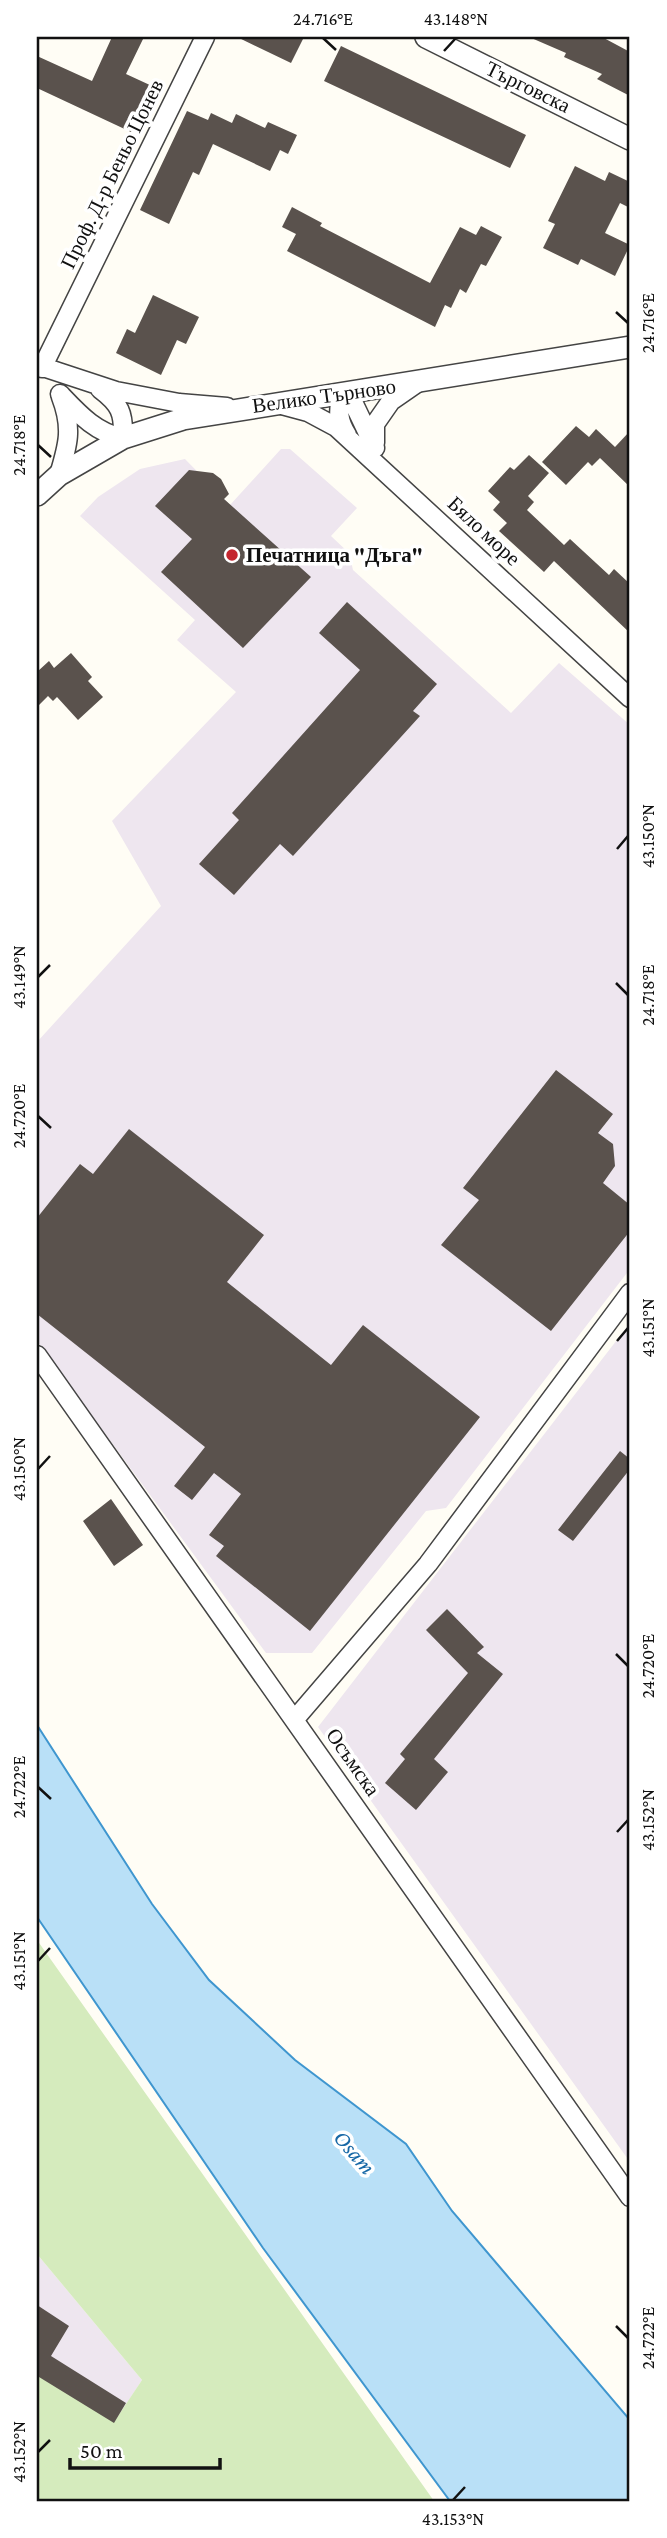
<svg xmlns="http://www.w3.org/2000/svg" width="667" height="2538" viewBox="0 0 667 2538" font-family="'Crimson Pro',serif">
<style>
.industrial{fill:#eee6ef}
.green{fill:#d5ebbd}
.water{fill:#b9e0f7;stroke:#3f96cf;stroke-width:2}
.building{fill:#5a524d}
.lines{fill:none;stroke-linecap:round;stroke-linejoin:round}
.minor-casing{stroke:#444;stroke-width:21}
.tertiary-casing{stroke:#444;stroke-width:24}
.minor{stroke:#fff;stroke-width:18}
.tertiary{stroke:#fff;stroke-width:21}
.ticks{fill:none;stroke:#111;stroke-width:2.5}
.poi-dot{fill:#c4262e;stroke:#fff;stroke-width:2.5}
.labels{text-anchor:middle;stroke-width:7;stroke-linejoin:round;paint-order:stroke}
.street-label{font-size:21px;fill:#111;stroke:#fff}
.poi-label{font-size:21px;font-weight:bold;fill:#111;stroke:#fff;text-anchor:start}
.water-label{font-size:23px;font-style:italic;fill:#1768a6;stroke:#fff}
.neatline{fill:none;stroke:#111;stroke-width:2.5}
.ticks-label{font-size:18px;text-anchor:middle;fill:#111}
</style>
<rect width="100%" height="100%" fill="#fffdf5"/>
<!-- industrial -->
<path class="industrial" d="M281,449H290L357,508L331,536L349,553L353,570L511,713L559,663L630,725V1269L446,1508L426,1511L312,1653H266L37,1341V1042L161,906L112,821L236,692L177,640L195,620L80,516L98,497L140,469L185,459L230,505Z
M630,1323V2162L318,1727Z
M37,2254L142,2380L114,2423L37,2375Z"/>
<!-- green -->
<path class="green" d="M37,1940L434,2501H37V2375L114,2422L142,2380L37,2254Z"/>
<!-- water -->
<path class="water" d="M37,1725L152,1904L209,1980L295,2060L406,2144L452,2211L630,2420V2501H450L263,2248L37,1917Z"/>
<!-- building -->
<path class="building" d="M112,37H144L126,74L152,86L131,132L37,88V56L92,81Z
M237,37H304L291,63Z
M529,37H602L630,52V96L597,79L602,74L564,57L566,53Z
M341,46L526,135L510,168L324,81Z
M187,111L208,120L211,113L232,123L236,114L265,128L268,122L297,135L288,154L280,150L270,171L213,144L199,175L193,172L169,224L140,210Z
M575,166L605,181L609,172L630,182V208L620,203L605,233L630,245L615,276L581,259L578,265L543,248L555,224L548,221Z
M292,207L322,223L320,226L430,283L460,227L476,235L481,226L502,237L486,266L481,264L466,293L460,289L451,308L445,305L435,327L287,251L296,234L282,227Z
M153,295L199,317L186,344L177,340L161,375L116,353L127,329L135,333Z
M576,426L589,437L596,429L615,447L630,431V487L600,458L592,466L588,462L566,485L542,462Z
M529,455L549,473L528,496L534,502L527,510L564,545L570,539L609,575L614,569L630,584V633L554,561L544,572L499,531L507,523L493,510L500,502L488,491L510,467L514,470Z
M189,470L213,473L221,479L229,494L224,499L311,577L243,648L161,572L192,539L155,506Z
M347,602L437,684L413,711L420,716L293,856L280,844L234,895L199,864L239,820L232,813L360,670L319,633Z
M71,653L92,677L88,681L103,697L78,720L57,697L53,701L48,696L37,707V672L49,661L54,668Z
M556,1070L613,1114L598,1133L613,1144L615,1166L603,1183L630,1205V1231L551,1331L441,1245L479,1200L463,1188Z
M129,1129L264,1235L227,1282L331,1365L363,1325L480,1417L310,1631L216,1556L224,1546L209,1535L241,1494L214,1473L192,1500L174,1486L205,1447L37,1314V1218L80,1164L93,1174Z
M620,1451L630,1459V1469L573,1541L558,1530Z
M111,1499L143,1545L114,1566L83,1521Z
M447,1609L484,1647L477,1653L503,1674L434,1759L448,1772L416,1810L385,1783L405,1759L400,1754L468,1673L426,1630Z
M37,2305L69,2326L51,2356L126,2403L114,2423L39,2377L37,2382Z"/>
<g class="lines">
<!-- minor casing -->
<g class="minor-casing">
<path id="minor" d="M37,365L116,391L179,403L227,407
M42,368L205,37
M60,394C79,414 96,433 123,438C124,413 120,404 100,389
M282,405L308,412L336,427L630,698
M347,435C338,420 337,410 343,394L353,402L375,448
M375,443V424L391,401L417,383
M59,475C68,445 73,428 61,397
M37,1355L630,2197
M295,1719L428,1564L630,1293"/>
</g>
<!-- tertiary casing -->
<g class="tertiary-casing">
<path id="tertiary" d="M426,37L630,139
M37,495L59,475L123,438L183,419L630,347"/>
</g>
<!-- minor -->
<use href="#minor" class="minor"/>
<!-- tertiary -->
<use href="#tertiary" class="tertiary"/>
</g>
<!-- ticks -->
<path class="ticks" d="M323,38L336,50M444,51L456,38M616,312L628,323M38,445L51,457M617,849L628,836M38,977L50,965M616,983L628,995M38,1116L51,1128M617,1341L628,1328M38,1469L50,1456M616,1654L628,1666M38,1787L51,1799M617,1832L628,1820M38,1961L50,1948M616,2326L628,2338M38,2452L50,2440M453,2500L465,2487"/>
<!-- markers -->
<circle class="poi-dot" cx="232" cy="555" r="7"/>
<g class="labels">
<!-- street labels -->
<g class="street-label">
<text transform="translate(528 87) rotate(26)" y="7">Търговска</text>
<text transform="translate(112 174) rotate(-64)" y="7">Проф. Д-р Беньо Цонев</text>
<text transform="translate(324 396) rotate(-8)" y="7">Велико Търново</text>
<text transform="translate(484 531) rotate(43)" y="7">Бяло море</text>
<text transform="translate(353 1762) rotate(55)" y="7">Осъмска</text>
</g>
<!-- poi labels -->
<g class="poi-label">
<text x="246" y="562">Печатница "Дъга"</text>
</g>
<!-- water labels -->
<g class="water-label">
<text transform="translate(355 2152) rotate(49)" y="8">Osam</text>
</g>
</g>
<!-- border -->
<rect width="667" height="2538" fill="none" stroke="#ffffff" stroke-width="77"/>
<!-- scale -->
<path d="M70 2458v10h150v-10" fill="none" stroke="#111111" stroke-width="3.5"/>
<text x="80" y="2458" font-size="21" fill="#111111" stroke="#ffffff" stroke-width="5" paint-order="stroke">50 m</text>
<rect x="38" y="38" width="590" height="2462" class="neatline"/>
<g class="ticks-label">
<text x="323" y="25">24.716°E</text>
<text x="456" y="25">43.148°N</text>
<text transform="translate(648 323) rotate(-90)" y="6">24.716°E</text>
<text transform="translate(19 445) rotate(-90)" y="6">24.718°E</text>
<text transform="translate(648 836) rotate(-90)" y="6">43.150°N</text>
<text transform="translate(19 977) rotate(-90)" y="6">43.149°N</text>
<text transform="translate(648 995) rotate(-90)" y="6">24.718°E</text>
<text transform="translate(19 1116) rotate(-90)" y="6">24.720°E</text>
<text transform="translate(648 1328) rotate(-90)" y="6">43.151°N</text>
<text transform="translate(19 1469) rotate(-90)" y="6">43.150°N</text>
<text transform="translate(648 1666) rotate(-90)" y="6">24.720°E</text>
<text transform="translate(19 1787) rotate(-90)" y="6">24.722°E</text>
<text transform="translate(648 1820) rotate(-90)" y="6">43.152°N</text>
<text transform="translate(19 1961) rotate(-90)" y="6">43.151°N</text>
<text transform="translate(648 2338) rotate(-90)" y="6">24.722°E</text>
<text transform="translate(19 2452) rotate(-90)" y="6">43.152°N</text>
<text x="453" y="2525">43.153°N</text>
</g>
</svg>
